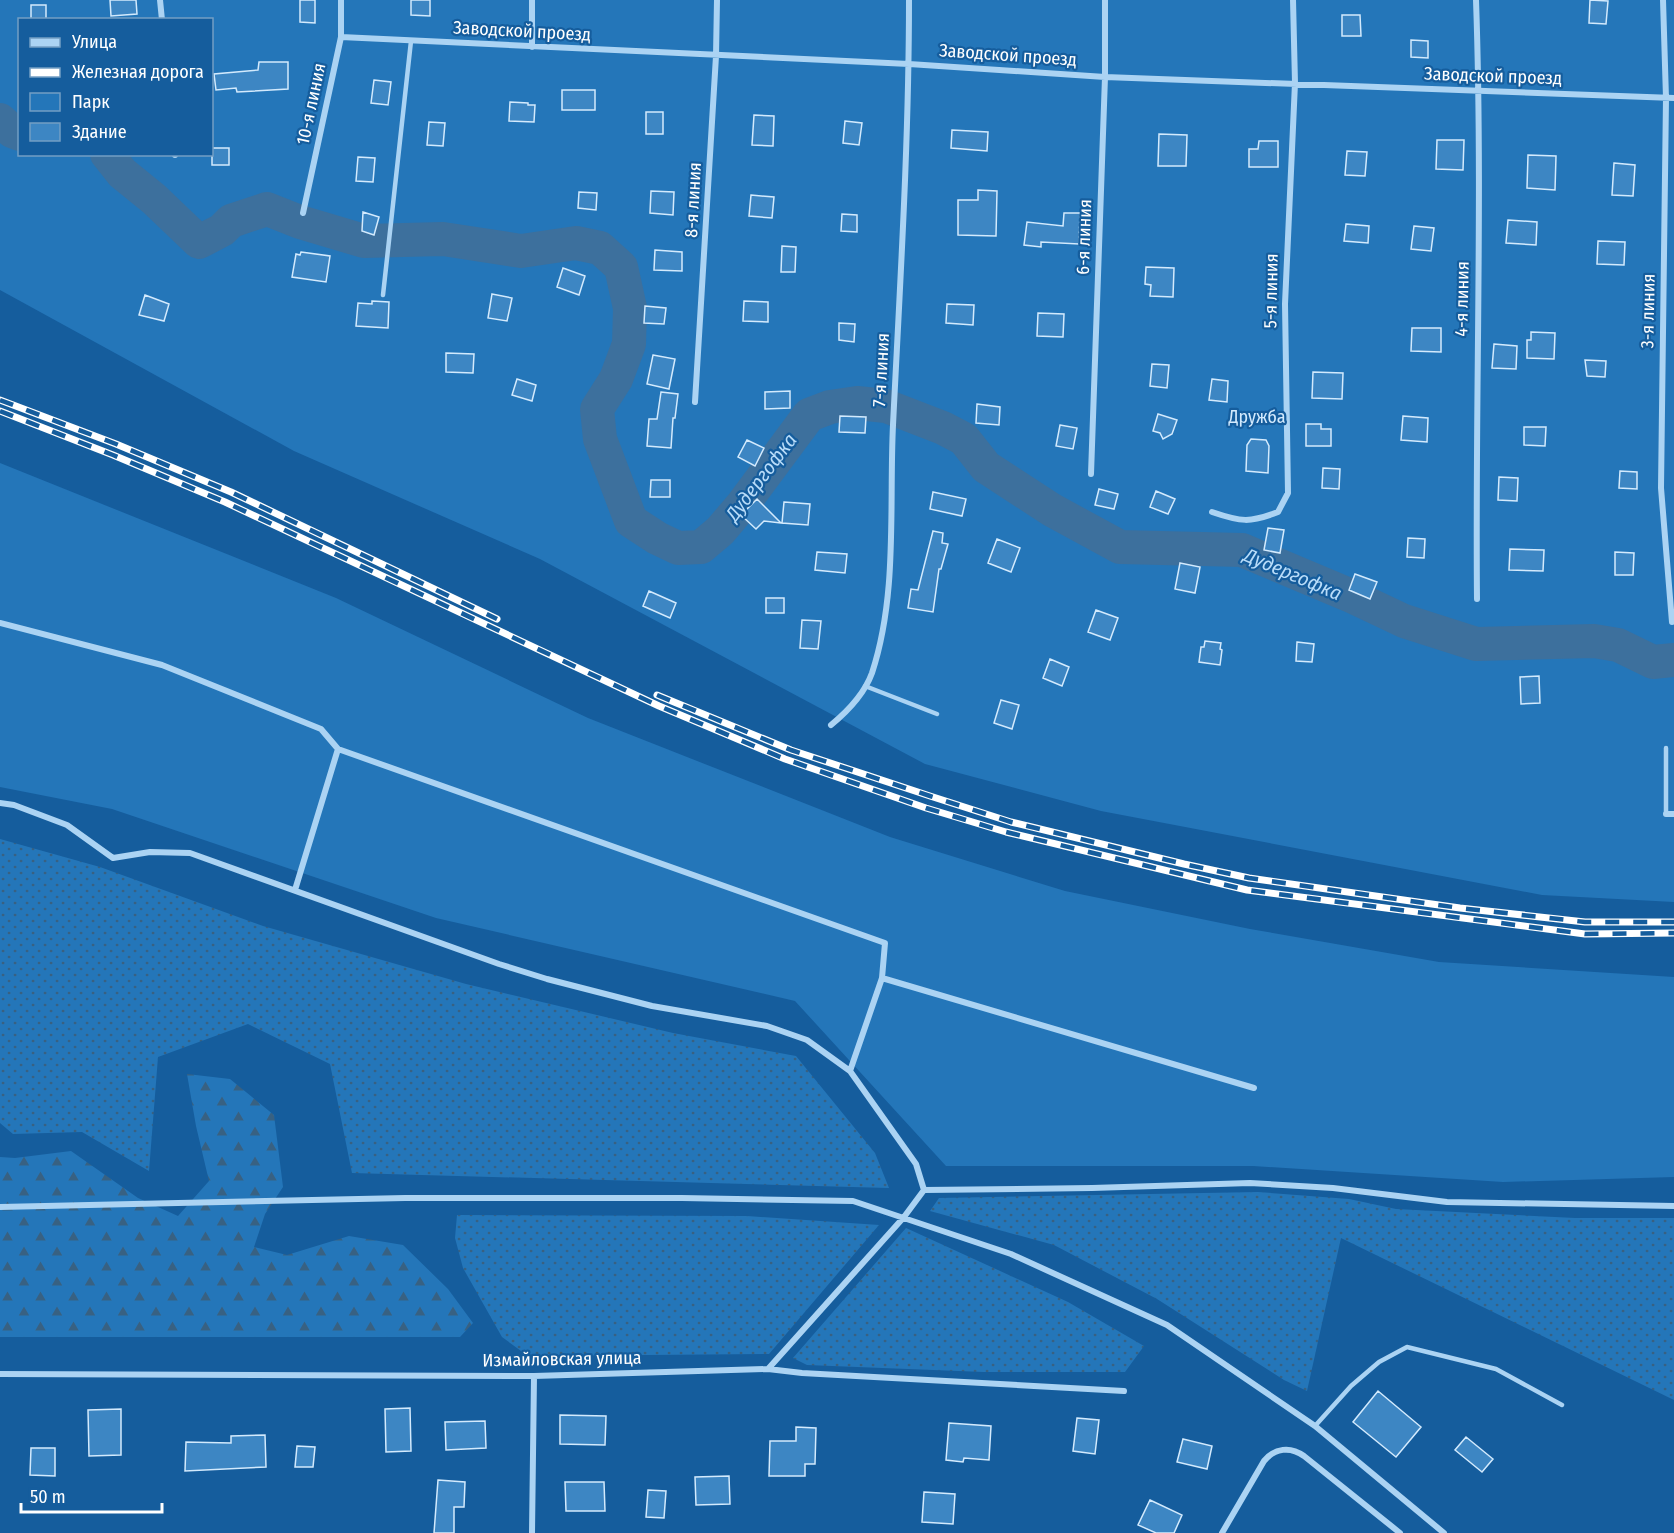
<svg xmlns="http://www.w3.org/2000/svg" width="1674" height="1533" viewBox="0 0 1674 1533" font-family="'Fira Sans Condensed',sans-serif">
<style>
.grass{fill:url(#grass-dots)}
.forest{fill:url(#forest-firs)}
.green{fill:#2476b9;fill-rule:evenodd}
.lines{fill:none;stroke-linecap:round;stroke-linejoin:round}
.river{stroke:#3d709d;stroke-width:34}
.building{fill:#3d86c3;stroke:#d3eafd;stroke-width:1.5}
.lane{stroke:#abd3f3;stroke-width:4.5}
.street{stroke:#abd3f3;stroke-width:6}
.rail-casing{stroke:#fff;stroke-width:7}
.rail{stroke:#155d9d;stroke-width:4.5;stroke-dasharray:14;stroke-linecap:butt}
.labels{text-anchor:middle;stroke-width:4.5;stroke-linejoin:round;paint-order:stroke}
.street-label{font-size:18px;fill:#fff;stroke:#155d9d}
.park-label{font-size:18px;fill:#d3eafd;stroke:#155d9d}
.water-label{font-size:20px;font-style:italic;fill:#b8dcf9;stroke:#155d9d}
</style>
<defs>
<pattern id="grass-dots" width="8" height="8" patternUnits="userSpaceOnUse" patternTransform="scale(1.5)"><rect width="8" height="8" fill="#2476b9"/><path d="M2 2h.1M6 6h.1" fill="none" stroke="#386182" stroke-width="1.8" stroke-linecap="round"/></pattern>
<pattern id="forest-firs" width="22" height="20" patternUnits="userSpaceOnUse" patternTransform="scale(1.5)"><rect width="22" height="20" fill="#2476b9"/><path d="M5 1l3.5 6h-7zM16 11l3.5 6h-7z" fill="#386182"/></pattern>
</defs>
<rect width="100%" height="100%" fill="#155d9d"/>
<!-- grass -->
<path class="grass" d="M0,839L100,867L263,926L466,984L673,1033L796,1056L875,1153L889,1188L352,1173L330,1064L248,1024L158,1057L149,1171L82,1132L13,1134L0,1123Z
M1258,1192L1349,1199L1396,1209L1575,1218H1674V1400L1341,1238L1307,1391L1284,1380L1157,1299L1054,1245L930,1211L939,1198Z
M457,1215L747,1216L879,1225L769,1354L528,1356L502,1337L463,1268L455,1238Z
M906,1228L1068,1302L1144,1346L1125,1372H984L807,1365L793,1358Z"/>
<!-- forest -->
<path class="forest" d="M187,1074L230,1079L274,1115L283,1187L265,1214L254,1247L287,1255L349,1236L403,1245L448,1289L473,1323L460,1337H0V1157L15,1158L71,1151L138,1198L178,1216L209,1181L196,1126Z"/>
<!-- green -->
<path class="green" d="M0,0H1674V902L1542,895L1101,811L925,764L540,559L294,451L0,290ZM20,20H212V154H20Z
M0,463L336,598L588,718L890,837L1065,891L1250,929L1439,962L1674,977V1177L1503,1182L1253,1166H946L795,1001L436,918L112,809L0,787Z"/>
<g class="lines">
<!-- river -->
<path class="river" d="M0,120L12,131L20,134
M107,154L122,173L154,199L199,242L222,230L231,221L267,209L300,222L364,241L443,239L521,251L576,243L600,248L621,267L630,308L629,344L616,379L597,409L600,439L631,521L657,538L678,548L701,547L720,531L743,504L809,415L830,407L857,403L886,406L943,428L964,439L986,467L1052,510L1120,547L1242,550L1349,595L1404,621L1476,644L1594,641L1618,645L1653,662L1674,660"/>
</g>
<!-- building -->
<path class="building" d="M110,0H136L137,14L111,16Z
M300,0H315V23L300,22Z
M411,0H430V16L411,15Z
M1590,0L1608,1L1606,24L1589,23Z
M31,5H46V20H31Z
M1342,15H1360L1361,36H1342Z
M1411,40L1428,41V58L1411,57Z
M259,62H288V89L237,92L236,88L216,90L214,74L258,70Z
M374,80L391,82L388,105L371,103Z
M562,90H595V110H562Z
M510,102L528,103V105H535L534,122L509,121Z
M646,112H663V134H646Z
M754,115L774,116L773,146L752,145Z
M845,121L862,123L859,145L843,143Z
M429,122L445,123L443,146L427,145Z
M952,130L988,132L987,151L951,148Z
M1159,134L1187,135L1186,166H1158Z
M1437,140H1464L1463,170L1436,169Z
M1259,141H1278V167H1249V149H1258Z
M212,148H229V165H212Z
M1347,151L1367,152L1365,176L1345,175Z
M1528,155L1556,156L1555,190L1527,188Z
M358,157L375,158L373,182L356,181Z
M1614,163L1635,165L1633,196L1612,195Z
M978,190L997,191L996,236L958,235V200H978Z
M651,191L674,192L673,215L650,213Z
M579,192L597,193L596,210L578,208Z
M751,195L774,197L772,218L749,216Z
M363,212L379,217L374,235L362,231Z
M1064,213H1080L1079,244L1041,242V247L1024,245L1027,222L1063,226Z
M842,214L857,215V232L841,231Z
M1508,220L1537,222L1536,245L1506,243Z
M1346,224L1369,226L1368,243L1344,241Z
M1414,226L1434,228L1431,251L1411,249Z
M1598,241L1625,242L1624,265L1597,264Z
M782,246L796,247L795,272H781Z
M655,250L682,252V271L654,270Z
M301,252L330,256L326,282L292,277L296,254L300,255Z
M1146,267L1174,268L1173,297L1150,296L1151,285L1145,284Z
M563,268L585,276L579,295L557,287Z
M492,294L512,298L507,321L488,318Z
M145,295L169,304L164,321L139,315Z
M372,301L389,302L388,328L356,326L358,303L372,304Z
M744,301L768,302V322L743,321Z
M947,304L974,305L973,325L946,323Z
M645,306L666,308L664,324L644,323Z
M1038,313L1064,314L1063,337L1037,336Z
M839,323L855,324L854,342L839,340Z
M1412,328H1441V352L1411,351Z
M1531,332L1555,333L1554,359L1527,358V340H1531Z
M1494,344L1517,346L1516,369L1492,368Z
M446,353L474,354L473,373L446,372Z
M653,355L675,359L669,389L647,384Z
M1585,360L1606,361L1605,377L1587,376Z
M1152,364L1169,365L1167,388L1150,386Z
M1313,372L1343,373L1342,399L1312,398Z
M517,379L536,385L532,401L512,395Z
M1212,379L1228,381L1227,402L1209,400Z
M790,391V408L765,409V392Z
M661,392L678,394L675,418H673L671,448L647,446L649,419H657Z
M977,404L1000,407L999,425L976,423Z
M1158,414L1177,420L1172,434L1163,439L1160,433L1153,431Z
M840,416L866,417L865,433L839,432Z
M1403,416L1428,418L1427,442L1401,440Z
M1306,424H1321V429H1331V446H1306Z
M1060,425L1077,428L1073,449L1056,446Z
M1524,427H1546L1545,446L1524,445Z
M1251,439L1266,440L1269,446L1268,473L1246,471L1247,445Z
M747,440L764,448L755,466L738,457Z
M1323,468L1340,469L1339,489L1322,488Z
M1620,471L1637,472V489L1619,488Z
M1499,477L1518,478L1517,501L1498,500Z
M651,480H670V497H650Z
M1099,489L1118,494L1114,509L1095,505Z
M1156,491L1175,499L1168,514L1150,507Z
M933,492L966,499L962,516L930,509Z
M757,499L781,523L764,521L756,529L741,515Z
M784,502L810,504L808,525L782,523Z
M1268,528L1284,530L1280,553L1264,550Z
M933,531L943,533L942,543L948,544L941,569H939L933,612L908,608L911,589L918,590Z
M1408,538L1425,539L1424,558L1407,557Z
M997,539L1020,548L1011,572L988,563Z
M1510,549L1544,550L1543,571L1509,570Z
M817,552L847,554L845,573L815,570Z
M1615,552L1634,553L1633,575H1615Z
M1180,563L1200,567L1195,593L1175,589Z
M1355,574L1377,582L1370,599L1349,590Z
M649,591L676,603L670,618L643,606Z
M766,598H784V613H766Z
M1096,610L1118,618L1110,640L1088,632Z
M802,620L821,621L818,649L800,648Z
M1205,641L1221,643L1220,649L1222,650L1220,665L1199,662L1201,647H1204Z
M1297,642L1314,644L1312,662L1296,661Z
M1050,659L1069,667L1062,686L1043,678Z
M1539,676L1540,703L1521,704L1520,677Z
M1001,700L1019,705L1012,729L994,723Z
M1378,1391L1421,1427L1396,1457L1353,1422Z
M410,1408L411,1451L386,1452L385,1409Z
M121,1409V1455L89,1456L88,1410Z
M560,1415L606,1416L605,1445L560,1444Z
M1077,1418L1099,1420L1095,1454L1073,1451Z
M485,1421L486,1448L446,1450L445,1422Z
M949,1423L991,1426L989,1460L964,1458L963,1462L946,1460Z
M796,1427L816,1428L815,1464H805V1476H769L770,1441H796Z
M265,1435L266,1467L185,1471L186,1442L231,1443V1436Z
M1466,1437L1493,1459L1482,1472L1455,1450Z
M1183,1439L1212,1446L1207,1469L1177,1462Z
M297,1446L315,1447L313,1467H295Z
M31,1448H55V1476L30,1475Z
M729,1476L730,1504L696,1505L695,1477Z
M438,1480L465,1482L464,1507H454V1533H434Z
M565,1482H604L605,1511H566Z
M648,1490L666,1491L664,1518L646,1517Z
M924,1492L955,1494L953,1524L922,1522Z
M1150,1500L1182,1515L1174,1533H1156L1138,1525Z"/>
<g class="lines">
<!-- lane -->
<path class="lane" d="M383,295L411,41
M865,686L937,714
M1666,748V814
M1315,1426L1351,1386L1379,1362L1407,1347L1496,1369L1562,1405"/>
<!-- street -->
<path class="street" d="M160,0L162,20
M1476,0C1483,199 1475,399 1477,599
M1663,0L1666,98L1661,488L1672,622
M341,37L909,64L1105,77L1674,98
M532,47V0
M175,154V155
M303,213L341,37V0
M695,402L716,56L717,0
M1091,474L1105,77V0
M1212,512C1241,522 1250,523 1278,512L1288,493L1285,304L1295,83L1293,0
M0,623L162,665L321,729L338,749L885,943L882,978L850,1071
M831,725C848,711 864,695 872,673C898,594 889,507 893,425C900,284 909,142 909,0
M0,803L14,805L67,825L113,858L150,852L190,853L499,964L547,979L652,1006L767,1026L807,1040L850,1071L916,1164L924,1190
M1666,814H1674
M295,890L338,749
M882,978L1254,1088
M924,1190L1092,1188L1250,1183L1333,1188L1447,1202L1674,1206
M0,1207L405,1198H682L853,1201L1011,1254L1167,1325L1315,1426L1444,1533
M768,1369L904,1217L924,1190
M0,1374L534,1376L768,1369L802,1373L1124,1391
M532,1533L534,1376
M1222,1533L1264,1461C1275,1448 1290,1446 1304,1456L1400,1533"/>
<!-- rail casing -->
<g class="rail-casing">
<path id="rail" d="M0,400L116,444L231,492L497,619
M0,411L113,455L225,502L659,706L785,759L926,808L1006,832L1247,890L1585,934L1674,933
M657,695L791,750L930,796L1011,822L1184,864L1249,878L1460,908L1585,922H1674"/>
</g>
<!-- rail -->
<use href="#rail" class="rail"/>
</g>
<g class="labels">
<!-- street labels -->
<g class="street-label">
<text transform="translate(522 31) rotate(3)" y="6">Заводской проезд</text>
<text transform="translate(1008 55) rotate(4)" y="6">Заводской проезд</text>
<text transform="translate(1493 76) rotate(2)" y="6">Заводской проезд</text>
<text transform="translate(311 104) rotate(-78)" y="6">10-я линия</text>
<text transform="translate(693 200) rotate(-87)" y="6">8-я линия</text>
<text transform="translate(1084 237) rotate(-88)" y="6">6-я линия</text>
<text transform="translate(1271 291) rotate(-89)" y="6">5-я линия</text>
<text transform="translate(1462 299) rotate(-89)" y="6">4-я линия</text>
<text transform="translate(1648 311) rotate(-89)" y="6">3-я линия</text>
<text transform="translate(881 370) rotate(-87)" y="6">7-я линия</text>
<text transform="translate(562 1359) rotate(-1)" y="6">Измайловская улица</text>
</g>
<!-- park labels -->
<g class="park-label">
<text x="1257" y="423">Дружба</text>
</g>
<!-- water labels -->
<g class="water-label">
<text transform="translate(761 477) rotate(-53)" y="7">Дудергофка</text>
<text transform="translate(1293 574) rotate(23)" y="7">Дудергофка</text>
</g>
</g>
<!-- legend -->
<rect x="18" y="18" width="195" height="138" fill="#155d9d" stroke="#739ec4" stroke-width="1.5"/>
<rect x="30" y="38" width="30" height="9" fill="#abd3f3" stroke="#739ec4" stroke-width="1.5"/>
<text x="72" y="48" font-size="18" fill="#ffffff">Улица</text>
<rect x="30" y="68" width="30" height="9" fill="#ffffff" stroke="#739ec4" stroke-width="1.5"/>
<text x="72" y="78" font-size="18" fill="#ffffff">Железная дорога</text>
<rect x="30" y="93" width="30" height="18" fill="#2476b9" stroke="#739ec4" stroke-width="1.5"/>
<text x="72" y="108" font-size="18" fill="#ffffff">Парк</text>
<rect x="30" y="123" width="30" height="18" fill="#3d86c3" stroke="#739ec4" stroke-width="1.5"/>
<text x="72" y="138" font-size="18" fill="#ffffff">Здание</text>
<!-- scale -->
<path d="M21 1503v9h141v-9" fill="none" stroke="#ffffff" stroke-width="3"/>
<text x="30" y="1503" font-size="18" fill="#ffffff" stroke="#155d9d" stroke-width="4.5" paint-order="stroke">50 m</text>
</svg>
